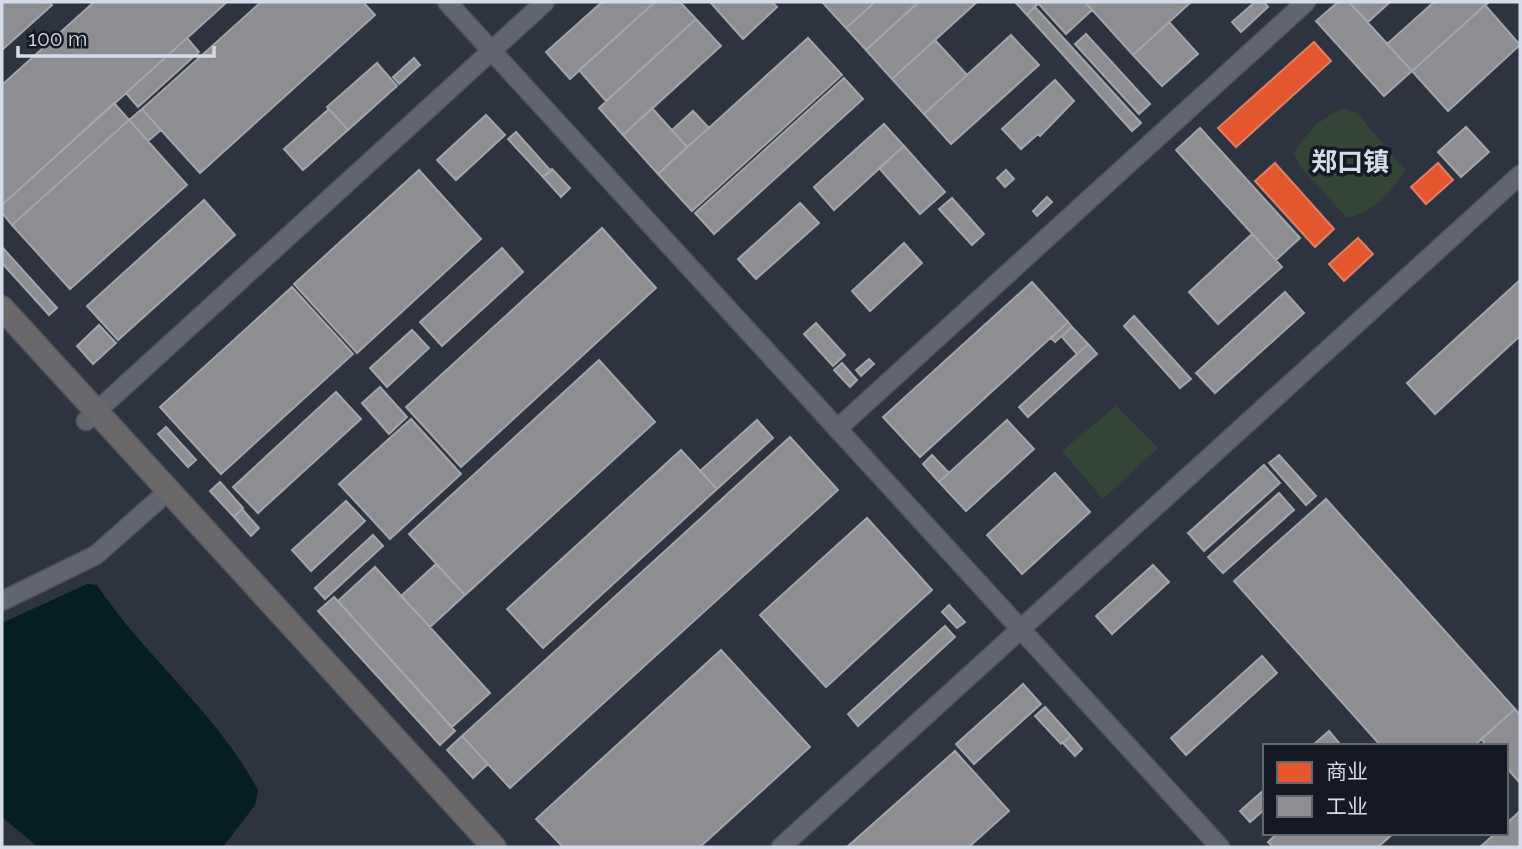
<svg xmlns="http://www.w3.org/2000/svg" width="1522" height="849" viewBox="0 0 1522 849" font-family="Raleway,'Noto Sans SC',sans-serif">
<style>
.green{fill:#334536}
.water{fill:#041e22}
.shops{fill:#e4572e;stroke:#df7f66;stroke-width:2}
.industry{fill:#8d8d92;stroke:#a2a5ac;stroke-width:2}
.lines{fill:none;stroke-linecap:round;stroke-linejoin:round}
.minor-casing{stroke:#4d525d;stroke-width:21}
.major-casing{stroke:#4d525d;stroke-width:26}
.minor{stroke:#61656f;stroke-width:18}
.major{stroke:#6b686b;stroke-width:23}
.labels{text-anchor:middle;stroke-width:7;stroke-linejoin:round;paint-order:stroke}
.district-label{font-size:26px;font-weight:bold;fill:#d4dcea;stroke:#141923}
</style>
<rect width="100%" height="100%" fill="#2e343f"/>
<!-- green -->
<path class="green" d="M1341,108L1357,113L1405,170C1395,189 1369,217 1346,217L1299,165L1294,152L1314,126Z
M1116,406L1158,448L1103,499L1062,451Z"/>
<!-- water -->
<path class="water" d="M87,584L97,585C145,657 216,712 258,790L255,805L223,847H38L2,817V623Z"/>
<!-- shops -->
<path class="shops" d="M1314,42L1331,61L1236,147L1218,128Z
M1275,163L1334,229L1315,247L1255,181Z
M1438,163L1453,180L1426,204L1411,187Z
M1358,238L1373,254L1344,281L1329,264Z"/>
<!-- industry -->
<path class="industry" d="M2,2H50L52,5L2,50Z
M94,2H227L2,205V85Z
M261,2H363L375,15L200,173L142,109Z
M602,2H655L570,79L546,52Z
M655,2H680L696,19L606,101L579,70Z
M710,2H772L777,7L743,39Z
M822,2H875L846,28Z
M875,2H913L915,5L866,50L846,28Z
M919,2H977L892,79L866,50Z
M1015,2H1034L1037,5L1027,15Z
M1037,2H1085L1092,10L1066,34Z
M1085,2H1191L1133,55Z
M1255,2H1264L1268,7L1241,32L1232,22Z
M1338,2H1349L1412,71L1384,96L1316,21Z
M1349,2H1390L1368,22Z
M1434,2H1489L1412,71L1387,44Z
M1485,5L1520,45L1448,111L1412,71Z
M1035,7L1141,123L1132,131L1027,15Z
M696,19L721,46L623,135L599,108Z
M1169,22L1198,54L1162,86L1133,55Z
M1086,34L1150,104L1139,114L1075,44Z
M1011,35L1039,65L951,144L924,114Z
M187,38L199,52L138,107L126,93Z
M808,38L842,75L692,211L658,174Z
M935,40L967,75L924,114L892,79Z
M414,58L420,65L399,84L393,77Z
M377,63L397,86L348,130L327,107Z
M844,78L863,99L714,234L695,213Z
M1055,80L1074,101L1040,136L1038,134L1021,149L1002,129Z
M114,103L129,120L12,225L2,213V205Z
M652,108L687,147L658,174L623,135Z
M142,109L161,130L148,141L129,120Z
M329,109L348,130L303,170L284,149Z
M693,111L709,128L687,147L672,130Z
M486,115L505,135L456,180L437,160Z
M129,120L187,185L70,289L12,225Z
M884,124L904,146L834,210L814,187Z
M1466,127L1489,152L1461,177L1438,152Z
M1200,128L1300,238L1276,260L1176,150Z
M516,132L551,171L543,177L508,139Z
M904,146L945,192L920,214L879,168Z
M552,169L570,188L561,197L543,177Z
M419,170L481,239L357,353L294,284Z
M1006,170L1014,179L1005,187L997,178Z
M1047,197L1052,202L1037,216L1033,211Z
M952,198L984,234L972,245L939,209Z
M204,200L235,235L118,340L87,306Z
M800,203L819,223L756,279L738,259Z
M602,228L656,288L461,467L406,407Z
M1252,234L1282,267L1218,324L1189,292Z
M904,243L922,263L870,311L852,291Z
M2,247L57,308L49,315L2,263Z
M502,248L523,272L442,346L420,322Z
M1520,280V336L1435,414L1407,383Z
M1032,282L1068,322L920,457L883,417Z
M292,287L353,354L221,474L160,407Z
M1285,292L1304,313L1215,393L1196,373Z
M1134,316L1191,379L1180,388L1124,326Z
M1068,322L1072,327L1055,342L1051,338Z
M816,323L845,355L833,366L804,334Z
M99,325L116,343L93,364L77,346Z
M1072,327L1088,344L1077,354L1062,337Z
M412,330L429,348L387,387L370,368Z
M1088,344L1097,354L1028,417L1019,407Z
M869,359L874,364L861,376L856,370Z
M599,360L655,422L465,595L409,534Z
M842,363L857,380L850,387L834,370Z
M380,387L407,417L389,434L362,403Z
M336,392L361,419L258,513L233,487Z
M411,419L461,474L390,539L339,484Z
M757,420L773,438L717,489L700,471Z
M1007,420L1034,449L966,511L939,482Z
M166,427L196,460L188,467L158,434Z
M790,437L838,490L510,788L462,736Z
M681,450L717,489L543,648L507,609Z
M932,455L949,473L939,482L923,464Z
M1279,455L1316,496L1306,505L1269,463Z
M1264,465L1280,483L1204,551L1188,533Z
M1055,473L1090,512L1022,574L987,535Z
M220,482L243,508L234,517L210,491Z
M1279,493L1294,510L1223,573L1208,557Z
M1326,499L1515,709L1474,746H1381L1234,581Z
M346,501L365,521L311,571L292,550Z
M242,509L259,528L251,536L234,517Z
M867,518L932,590L826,687L760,615Z
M373,535L383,546L325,599L315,588Z
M436,564L465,595L430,627L401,596Z
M1153,565L1169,582L1112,634L1096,616Z
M375,567L490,693L452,727L338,601Z
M334,597L455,731L440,745L318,611Z
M949,605L965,622L957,628L942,612Z
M945,626L955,637L858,726L848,714Z
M721,650L810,747L700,847H563L536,819Z
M1262,656L1277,673L1186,755L1171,738Z
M1023,684L1041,704L974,764L956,744Z
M1045,707L1071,736L1061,744L1035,716Z
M1515,709L1520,715V783L1506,767V746H1487L1481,739Z
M1329,731L1339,743L1336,746H1312Z
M462,736L488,764L473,778L447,750Z
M1071,736L1082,749L1075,756L1063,743Z
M955,751L1009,811L969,847H847Z
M1265,789V809L1250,822L1240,811Z
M1520,811V847H1480L1496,833H1506V824Z
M1278,833H1394L1378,847H1273L1268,842Z"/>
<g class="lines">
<!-- minor casing -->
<g class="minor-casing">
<path id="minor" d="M447,2L1220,847
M86,421L545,2
M837,429L1306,2
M2,601L96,555L158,500
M781,847L1520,175"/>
</g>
<!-- major casing -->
<g class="major-casing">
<path id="major" d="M2,308L494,847"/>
</g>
<!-- minor -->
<use href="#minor" class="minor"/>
<!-- major -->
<use href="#major" class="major"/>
</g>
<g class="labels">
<!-- district labels -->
<g class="district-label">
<text x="1350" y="171">郑口镇</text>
</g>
</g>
<!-- border -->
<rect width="1522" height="849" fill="none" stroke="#d4dcea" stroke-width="7"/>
<!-- legend -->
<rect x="1263" y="744" width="245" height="91" fill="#141923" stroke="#616773" stroke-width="2"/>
<rect x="1277" y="762" width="35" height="21" fill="#e4572e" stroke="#616773" stroke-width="2"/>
<text x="1326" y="779" font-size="21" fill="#d4dcea">商业</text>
<rect x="1277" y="796" width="35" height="21" fill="#8d8d92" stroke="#616773" stroke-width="2"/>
<text x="1326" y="814" font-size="21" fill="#d4dcea">工业</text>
<!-- scale -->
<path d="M18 46v10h196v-10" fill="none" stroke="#d4dcea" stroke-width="3.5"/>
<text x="28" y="46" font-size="21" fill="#d4dcea" stroke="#141923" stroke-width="5" paint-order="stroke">100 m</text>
</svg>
